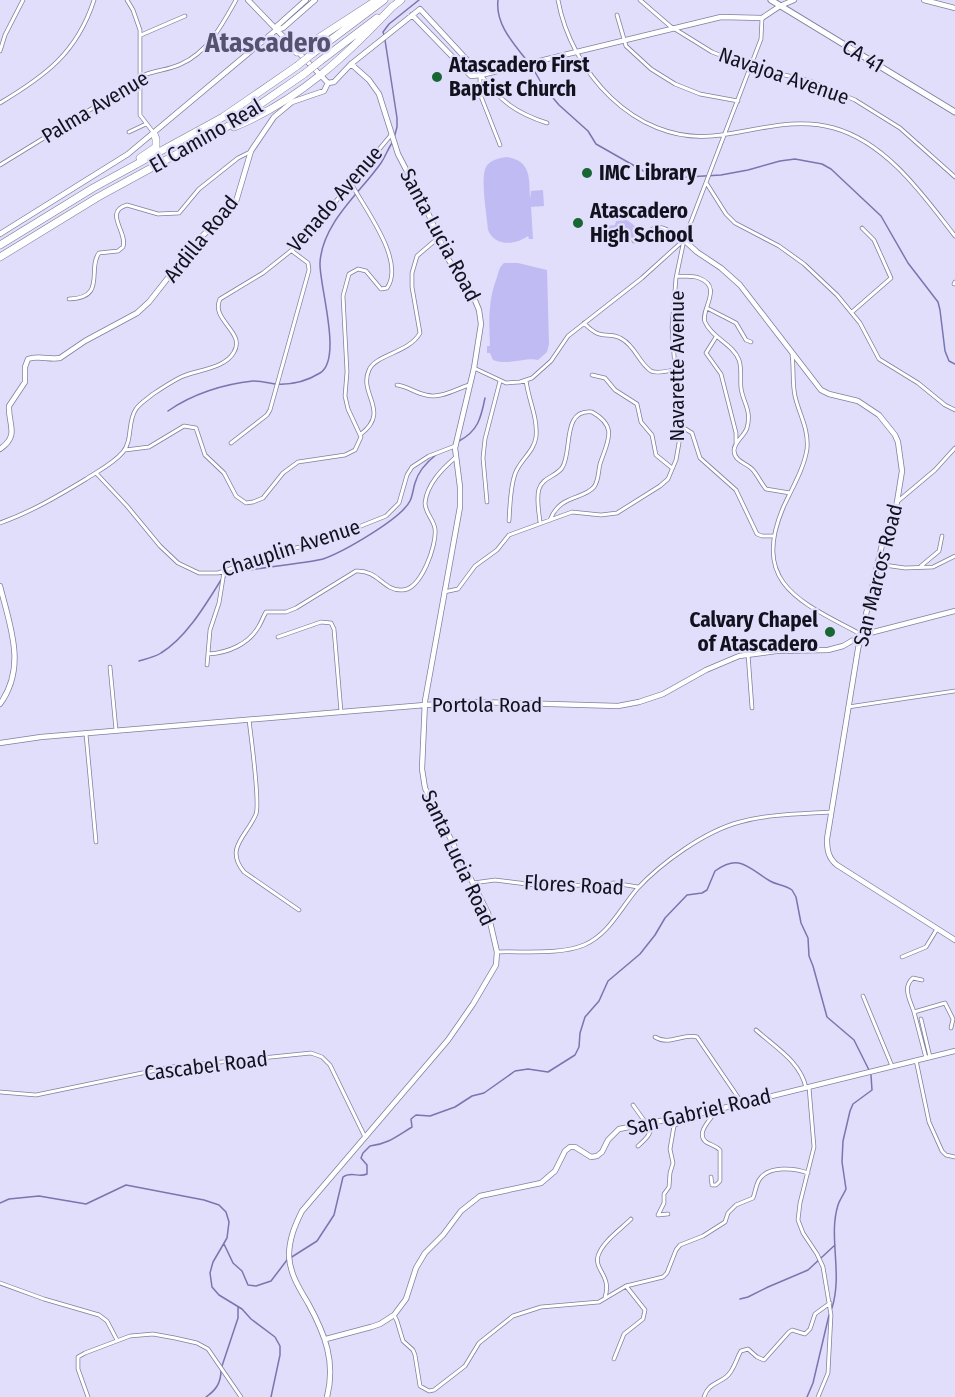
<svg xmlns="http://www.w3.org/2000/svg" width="955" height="1397" viewBox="0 0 955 1397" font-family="'Fira Sans Condensed',sans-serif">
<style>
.green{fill:#c0bbf2}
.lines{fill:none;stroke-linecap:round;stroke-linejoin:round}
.stream{stroke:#7b74af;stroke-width:1.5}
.street-casing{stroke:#817e9f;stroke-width:4.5}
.secondary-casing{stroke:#817e9f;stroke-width:6}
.primary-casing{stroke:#817e9f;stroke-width:7}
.highway-casing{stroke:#817e9f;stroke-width:8}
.street{stroke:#fff;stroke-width:3}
.secondary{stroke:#fff;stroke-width:4.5}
.primary{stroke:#fff;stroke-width:5}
.highway{stroke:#fff;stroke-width:7}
.highway-bridge-casing{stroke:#817e9f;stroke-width:8;stroke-linecap:butt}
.highway-bridge{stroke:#fff;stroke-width:7}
.poi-dot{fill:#196635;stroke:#e0defb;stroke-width:2}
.labels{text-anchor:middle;stroke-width:4.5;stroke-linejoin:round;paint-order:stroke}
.street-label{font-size:21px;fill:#13111e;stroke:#e0defb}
.poi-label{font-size:21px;font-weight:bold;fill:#13111e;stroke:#e0defb;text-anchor:start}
.district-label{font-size:27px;font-weight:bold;fill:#555271;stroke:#e0defb}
</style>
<rect width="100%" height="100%" fill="#e0defb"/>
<!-- green -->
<path class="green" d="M507,157C532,161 529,179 530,199L531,191L543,190L544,206L531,207L533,239H529L528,236C515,245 495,247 488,230C487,216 480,178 486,167C490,160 499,158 507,157Z
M627,220L639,229V233L633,238L598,227L615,225L616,221Z
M504,263H518L547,270L549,344L547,352L538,360C525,357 509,366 493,360L490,353H487V346H490C489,323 488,302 496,280C499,273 498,268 504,263Z"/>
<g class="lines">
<!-- stream -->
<path class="stream" d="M498,0C495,24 514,44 528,62
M384,35L383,32L389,24L419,0
M385,40L397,118V127L394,138
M531,65L543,86L559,105L588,131L596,144L647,173L670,178L721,175L748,170L780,161L795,159L822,164L831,169L881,216L908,263L938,302L940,310L945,351L949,361L955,364
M168,411C192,394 224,384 253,381C261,381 269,383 276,384C291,385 307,381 320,373C343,359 319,285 320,263C322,223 360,193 381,163C385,157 388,149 392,143
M459,441C478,431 481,418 485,398
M225,577C233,569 305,564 323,559C343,552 401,519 410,501C413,495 413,489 415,483C418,472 428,461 437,454
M139,661C146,659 155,657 161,653C186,638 206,604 221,580
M0,1203L9,1199L39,1196L86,1204L126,1185L204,1200L219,1205L226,1212L229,1222L227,1238L213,1262L210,1273L212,1287L219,1295L242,1309L251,1319L275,1337L280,1346V1355L271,1397
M224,1244L233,1263L242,1271L248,1285L256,1286L271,1281L287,1260L317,1241L334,1215L343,1177C351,1171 359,1178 367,1174V1165L361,1158L363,1153L370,1146C388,1144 397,1136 412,1127L411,1119L416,1115L430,1116L455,1107L472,1096L484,1093L515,1071L528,1069L548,1072L575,1055L579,1047L580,1033L585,1017L599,1001L608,981L640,954L655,935L665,918L687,895L702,893L707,890L715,871C740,853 748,868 770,881C777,885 785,885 792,890L796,897L801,923L808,938L809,956L813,966L827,1017L854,1040L869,1070
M740,1299L748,1297L768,1287L808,1270L835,1245
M832,1308C843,1273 828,1237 838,1205C840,1199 844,1194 846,1189L842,1162L843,1141L850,1111L853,1104L872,1090L871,1075
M222,1366L238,1318V1307
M206,1397C216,1390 221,1383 221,1370
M807,1397L813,1383L829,1315"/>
<!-- street casing -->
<g class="street-casing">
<path id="street" d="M127,0L133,10L140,30V115L153,132
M558,0C571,71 634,143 712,136C753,132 793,116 834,128C887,143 923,195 955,236
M640,0L670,26L712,52L751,67L810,81L855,100L900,128L955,177
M617,15L626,46L651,69L675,84L700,94L738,101
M141,35L185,16
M0,51L5,35L23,0
M481,75C500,101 516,113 547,123
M480,77V94L500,145
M0,103C45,76 77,53 94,0
M129,132L146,124
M0,165L140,79L144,75C156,70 169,70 181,64C208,52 222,25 236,0
M707,184L726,214L735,223L779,246L804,264L837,295L860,323L879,359L918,383L945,405L955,410
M677,276C684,277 692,275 699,278C724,287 700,310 705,322C712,338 733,344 739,360C742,368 740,379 741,388C743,403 752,410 747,428C744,437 734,441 734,451C735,462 747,463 753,470C758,476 761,483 766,489L790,493
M954,284L955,282
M69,299C107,298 87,269 99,253L118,251L123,247C128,232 103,212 127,205L158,214L179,213L199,189L238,158L250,152
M707,308L736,323L746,340L751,342
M852,312L891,278L874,240L862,228
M584,323C603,343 608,330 622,339C635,346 639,363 651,371C657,374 667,371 674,370
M716,337L706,353L721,374L736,433V443
M792,355C794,369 792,382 795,396C799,414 809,429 807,449C804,469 791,490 783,508C750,586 804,603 862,635
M474,368L506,383L520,382L532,378L551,361L568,336L642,278L684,240L761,39L762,18
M592,375L605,378L615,390L637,404L641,422L652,435L656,455L672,468
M397,385C407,386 415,393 426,395C440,399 456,389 469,385
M679,425L692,433L700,458L736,490L757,534L762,536H773
M361,434C391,411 358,394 369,370C376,354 409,353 420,333L412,287V273L417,256L438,238
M231,443L267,415L270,410L309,270L308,263L292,251
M125,450L149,447L184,426L196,428L205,455L224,473L236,496L246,503L253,502L263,498L283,473L298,462L345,455L355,450L361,437L348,409L345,396L347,372L343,296L349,274L358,269L366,271L381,289L387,288C406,261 364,208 351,183
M96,473L127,506L160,546L178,563L199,573H218L283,551L321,542L386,516L399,503L407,475L412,467L429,456L455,446
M487,502L483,458L485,439L500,381
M897,502L935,470L955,448
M509,521C510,506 510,488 515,474C520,460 534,452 536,437C538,417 528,399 526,380
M540,522C539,512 536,499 539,489C543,477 555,477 562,468C573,452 561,409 592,412C619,427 607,442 600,464C598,472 599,480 594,487C583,500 560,494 550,520
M0,523C31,512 58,496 86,479C98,471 113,464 123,452C133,440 127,422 136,409C140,403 147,399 153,394C162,388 171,382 181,377C196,370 225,369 234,352C246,332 210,320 220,299L263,273L302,242L391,135
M877,564L905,568L933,567L955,556
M921,566L939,551L942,536
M444,592L458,589L475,566L497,550L509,535L572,512L601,515L617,513L660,486L668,479L676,460L679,443V425L672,327L676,278L684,240C657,223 660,223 634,241
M278,637L321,622L331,623L334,629L341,712
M208,654C228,653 249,644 259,626C262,621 263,617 266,612H286L296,608L356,571C379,570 383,591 402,590C421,590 437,545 435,529C434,520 425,513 425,503C427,484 442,469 456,457
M748,654L752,708
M207,665L210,630L219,603L224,572
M110,667L116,730
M848,707L955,691
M249,720C251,736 260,803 256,814C247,836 224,848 244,872L299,910
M86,734L96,842
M473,883L495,880L551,887L614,883L638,887
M497,952C523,951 560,955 584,945C609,934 620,909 637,889C661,863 705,831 740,822C769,814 801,814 831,812
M902,957L926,947L937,929
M863,996L892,1066
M914,1012C910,1000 902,987 913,978L922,980
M921,1019L930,1057
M756,1030C775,1047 801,1062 806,1088
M655,1037C669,1046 683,1033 697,1037L742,1103
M926,1058L914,1012L945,1003L953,1019L951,1028
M916,1060L929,1122L942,1151L946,1155L955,1157
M809,1087L814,1147L800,1203L798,1220L803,1233L817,1254L823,1267L831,1315L828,1373L818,1397
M0,1092L36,1095L171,1067L311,1053L322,1057L330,1065L365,1137
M633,1105L646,1123
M638,1146C646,1139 652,1134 651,1123
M711,1177L712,1185H716L720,1181V1150C716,1146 711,1145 706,1142C695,1133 711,1119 717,1110
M668,1214L658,1215L664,1203V1194L669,1187L670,1173L673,1163L670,1149L674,1126L682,1121V1117
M0,1283L44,1299L99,1315L107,1321L117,1340
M605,1297C612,1276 594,1270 598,1256C602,1242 621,1229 631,1219
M394,1315L397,1321L403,1341L413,1350L415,1355L420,1386L429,1391L434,1390L465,1366L479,1343L513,1316L541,1307L599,1302L626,1286L663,1277L667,1273L676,1250L680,1245L703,1236L725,1222L728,1213L736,1205L753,1198C755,1193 756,1185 759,1180C768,1165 795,1168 808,1173
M614,1359L624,1334L643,1319L645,1310L626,1286
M88,1397L78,1369V1357L85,1353L130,1336L153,1334L175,1338L197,1343L208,1349L241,1397
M704,1397C708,1384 717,1384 726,1377C734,1371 736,1359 741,1351L748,1349L757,1357L764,1360L789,1332L792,1330L805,1334L810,1329L815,1314L830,1303"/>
</g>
<!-- secondary casing -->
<g class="secondary-casing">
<path id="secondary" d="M248,0L328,83
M924,0L955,8
M412,15L471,76L481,75L721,17L762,18L780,6L794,0
M276,30L283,28L315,0
M0,234L128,154L276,30L277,26L306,0
M684,240L697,252L721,268L740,285L821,390L829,394L858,401L879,415L895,435L898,442L902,471L897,502L891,524L882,545L858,649L827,839C827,849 828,858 837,865L955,940
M0,449C20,435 8,425 9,406L25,382V367L28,359C38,355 49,360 60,358L85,341L137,313L149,302L197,241L235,205L251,151L274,117L292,102L324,91L328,83L334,82L351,64L420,9L481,75
M0,586C10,626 27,667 0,704
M0,743L41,737L425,705L478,702L618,706L639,702L663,694L706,670L739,656L776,651L828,650L843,646L862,635L955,611
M326,1339L371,1327L380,1324L394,1315L406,1299L416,1268L425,1253L443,1235L461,1211L480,1196L541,1183L555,1171L565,1151L570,1147H575L591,1157L597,1156L602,1152L608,1140L619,1129L707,1112L955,1051
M327,1397C336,1362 325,1334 308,1303C299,1288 290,1274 289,1256C289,1239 295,1225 302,1211L448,1040L473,1004L496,965L497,952L488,913L425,788L422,769L425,701L460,507V487L455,448L474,368L481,324L479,310L472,293L448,259L425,206L398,154L379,94L369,80L351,64"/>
</g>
<!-- primary casing -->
<g class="primary-casing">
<path id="primary" d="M771,0L955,112"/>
</g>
<!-- highway casing -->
<g class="highway-casing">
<path id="highway" d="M391,8L401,0
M297,52L377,0
M312,54L384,0
M319,62L377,18
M234,127C298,101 347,55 393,6
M140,158L156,147V139L154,134
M0,245L93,188L223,117L297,66
M0,257L98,197L230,125L304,74"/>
</g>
<!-- street -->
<use href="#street" class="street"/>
<!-- secondary -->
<use href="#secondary" class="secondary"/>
<!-- primary -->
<use href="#primary" class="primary"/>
<!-- highway -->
<use href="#highway" class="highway"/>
<!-- highway-bridge casing -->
<g class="highway-bridge-casing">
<path id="highway-bridge" d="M297,66L312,54
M304,74L319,62"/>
</g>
<!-- highway-bridge -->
<use href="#highway-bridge" class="highway-bridge"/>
</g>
<!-- markers -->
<g class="poi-dot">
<circle cx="437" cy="77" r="6"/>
<circle cx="587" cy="173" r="6"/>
<circle cx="578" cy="223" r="6"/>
<circle cx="830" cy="632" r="6"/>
</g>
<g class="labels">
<!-- street labels -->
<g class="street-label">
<text transform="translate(863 56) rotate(31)" y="7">CA 41</text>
<text transform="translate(784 76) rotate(19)" y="7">Navajoa Avenue</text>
<text transform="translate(95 107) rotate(-31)" y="7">Palma Avenue</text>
<text transform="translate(206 136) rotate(-30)" y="7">El Camino Real</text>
<text transform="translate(335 199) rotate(-49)" y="7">Venado Avenue</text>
<text transform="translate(440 235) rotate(62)" y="7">Santa Lucia Road</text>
<text transform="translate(201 239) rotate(-51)" y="7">Ardilla Road</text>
<text transform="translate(677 366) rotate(-90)" y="7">Navarette Avenue</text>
<text transform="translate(291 548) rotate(-18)" y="7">Chauplin Avenue</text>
<text transform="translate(878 575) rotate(-76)" y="7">San Marcos Road</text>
<text x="487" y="712">Portola Road</text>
<text transform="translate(458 858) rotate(65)" y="7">Santa Lucia Road</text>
<text transform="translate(574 885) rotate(3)" y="7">Flores Road</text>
<text transform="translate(206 1066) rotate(-7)" y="7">Cascabel Road</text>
<text transform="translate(699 1112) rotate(-13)" y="7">San Gabriel Road</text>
</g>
<!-- poi labels -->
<g class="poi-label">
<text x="449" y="72">Atascadero First<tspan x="449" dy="24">Baptist Church</tspan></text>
<text x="599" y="180">IMC Library</text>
<text x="590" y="218">Atascadero<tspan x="590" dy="24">High School</tspan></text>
<text x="818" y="627" text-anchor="end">Calvary Chapel<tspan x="818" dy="24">of Atascadero</tspan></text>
</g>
<!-- district labels -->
<g class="district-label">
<text x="268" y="52">Atascadero</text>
</g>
</g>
</svg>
